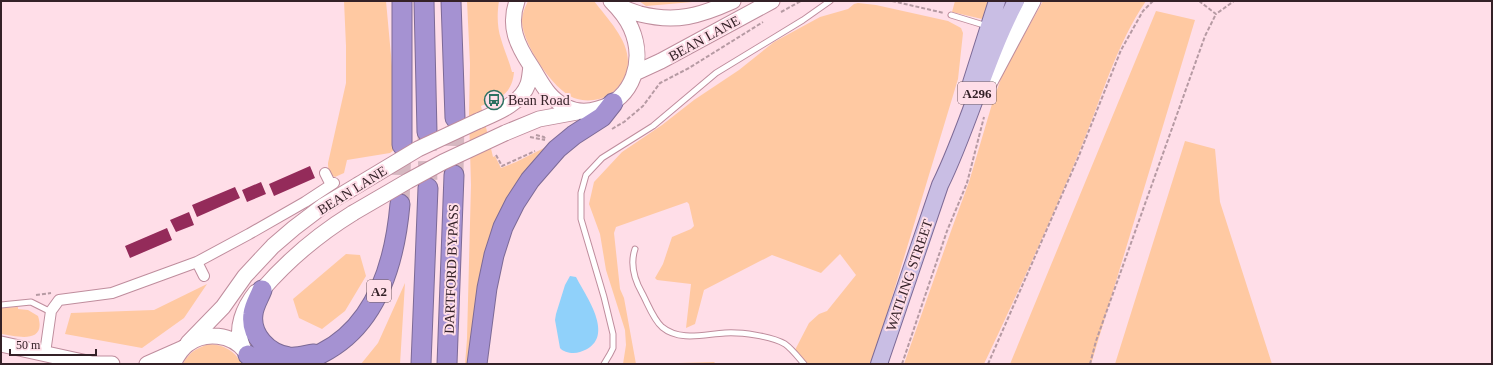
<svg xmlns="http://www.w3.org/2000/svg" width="1493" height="365" viewBox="0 0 1493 365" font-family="'Times New Roman',serif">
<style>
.green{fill:#ffc9a2}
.water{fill:#90d1fa}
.building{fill:#942b5a}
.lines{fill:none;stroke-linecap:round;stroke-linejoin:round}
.highway-tunnel{stroke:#d6b8c1;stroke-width:19;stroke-dasharray:19 10;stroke-linecap:butt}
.lane-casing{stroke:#bf8d9d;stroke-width:7}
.street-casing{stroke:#bf8d9d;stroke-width:12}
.secondary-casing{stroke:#bf8d9d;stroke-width:17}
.primary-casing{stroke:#7d6a96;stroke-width:18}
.highway-casing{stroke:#7d6a96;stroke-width:21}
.path{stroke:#b69aa3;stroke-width:2;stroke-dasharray:4 2;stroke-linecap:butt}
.lane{stroke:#fff;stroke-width:5}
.street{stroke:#fff;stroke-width:10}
.secondary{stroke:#fff;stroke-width:15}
.primary{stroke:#c9bee4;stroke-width:16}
.highway{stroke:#a592d2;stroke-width:19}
.secondary-bridge-casing{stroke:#bf8d9d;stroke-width:17;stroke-linecap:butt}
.secondary-bridge{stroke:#fff;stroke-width:15}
.labels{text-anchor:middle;stroke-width:4;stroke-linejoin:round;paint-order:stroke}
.shield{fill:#ffdee8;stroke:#715a61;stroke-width:1}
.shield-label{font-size:13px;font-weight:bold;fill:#342127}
.street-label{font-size:14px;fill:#342127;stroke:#ffdee8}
.poi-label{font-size:14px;fill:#342127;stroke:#ffdee8;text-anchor:start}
</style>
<rect width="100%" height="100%" fill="#ffdee8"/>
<!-- green -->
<path class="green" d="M344,1H386L395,99L394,150L390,153L347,160L344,173L335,177C329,175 328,169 328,163L346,83V46Z
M467,1H499C497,13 497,27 501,39C504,50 509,60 512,72H514C512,95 499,98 481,106L493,157L495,156L501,168L516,162L548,146L523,175L470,364H465L467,339L471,185L469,115L470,64Z
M528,1H594C610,22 637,48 625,76C621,84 616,90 609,95C599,101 585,102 574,98C553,90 522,43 522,21C522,14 525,7 528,1Z
M639,1H704L646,6Z
M955,1H988L987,10L982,19L952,12Z
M1043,1H1146C1116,45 1102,97 1082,145C1052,219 1018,292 984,364H904L951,231L969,182L992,104L1003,73Z
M858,3L876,5L948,21L961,28L963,33L958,79L883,327L870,364H808L795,350L809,323L819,314L827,311L856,275L840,254L821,273L772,255L704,290L695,324L686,328L691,284L657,280L655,278L663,264L672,237L691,229L694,226L689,204L687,202L616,227L614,233L620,289L624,298L636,364H623L626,345L625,330L606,270L600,234L589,204L594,182L622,152L662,125L694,100L739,70L774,42L820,17L848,9L854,4Z
M1156,11L1195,20L1091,364H1010Z
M1185,141L1215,149L1220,202L1272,364H1115Z
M346,254L360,255L366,276L345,311L322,329L299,318L293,299Z
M405,283L400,364H361L378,343Z
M207,284L184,318L142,348L65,334L71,313L154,310Z
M18,307V309L28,310L38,316C47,345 16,336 1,334V308Z
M209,344C224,345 234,350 242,364H183C189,352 197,348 209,344Z
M714,362L716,364H642Z"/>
<!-- water -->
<path class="water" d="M570,276L576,277C587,298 618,340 580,352C574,354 564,353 560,348L555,320L556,314L565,285Z"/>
<!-- building -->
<path class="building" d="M310,166L315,178L274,196L269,184Z
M261,182L266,194L247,202L242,190Z
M235,187L240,198L197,217L192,205Z
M189,212L194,225L176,232L170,220Z
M167,228L172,240L130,258L125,246Z"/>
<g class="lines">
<!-- highway-tunnel -->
<path class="highway-tunnel" d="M427,132L428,187
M454,175L455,118
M400,204L402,145"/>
<!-- lane casing -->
<g class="lane-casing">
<path id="lane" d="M951,15L987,26
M635,249C630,264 634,279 642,293C648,304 653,319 662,327C680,342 705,334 725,333C741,332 771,336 785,344C792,349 798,357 804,364
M1,305L31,302L51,312
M604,364L610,354L613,348V334L604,297L581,219V193L586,175L602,158L653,126L716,73L803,20L830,1"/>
</g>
<!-- street casing -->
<g class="street-casing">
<path id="street" d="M325,173L331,185
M197,262L204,276
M45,353L51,311L59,300L112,293L197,262L249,234L305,202L334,183"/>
</g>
<!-- secondary casing -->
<g class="secondary-casing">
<path id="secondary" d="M517,1C508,26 517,45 531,66C542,83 547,97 566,107C576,112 588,112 598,109C634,99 645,60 631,28C626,17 619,9 611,1
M615,3C623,9 631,11 640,14C676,23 700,16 733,1
M635,73L661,61L772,1
M984,93L1033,1
M478,121C496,113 521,104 528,84C530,78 530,72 531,66
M505,133L539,119L577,112
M188,343L223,307L245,276L273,246L294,228L323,206L358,185
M1,344L92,364
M243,348C234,329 244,307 256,292L262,290C288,260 319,234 353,213
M92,364H112
M147,364L181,349
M173,364C177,356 181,349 188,344C205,331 232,334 245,351"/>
</g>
<!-- primary casing -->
<g class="primary-casing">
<path id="primary" d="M971,83L997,1
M879,364L940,185C969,126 985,60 1016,1"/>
</g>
<!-- highway casing -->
<g class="highway-casing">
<path id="highway" d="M402,1V145
M424,1L427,132
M451,1L455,118
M262,290C259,298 254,305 253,314C250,335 268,354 289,357C298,358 306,355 314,354
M248,355L258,362L266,364
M300,364C313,362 312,358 322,353C377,325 395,261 400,204
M421,364L428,188
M447,364L454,175
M477,364L487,288L494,255L503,227L515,203L530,180L557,149L574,135L602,117L613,103"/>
</g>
<!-- path -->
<path class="path" d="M892,1L944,13
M1199,1L1216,14L1234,1
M781,12L801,1
M612,129L624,122L643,106L660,83L689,68L763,22
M536,135L544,137L546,140
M530,137L545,140
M496,155L502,166L535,151
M36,295L51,293
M902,364L947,231L967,183L984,117
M988,364L1078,158L1121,50L1143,11L1153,1
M1090,364L1096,341L1205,36L1216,14"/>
<!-- lane -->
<use href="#lane" class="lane"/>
<!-- street -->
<use href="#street" class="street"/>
<!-- secondary -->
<use href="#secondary" class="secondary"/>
<!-- primary -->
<use href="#primary" class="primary"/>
<!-- highway -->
<use href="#highway" class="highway"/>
<!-- secondary-bridge casing -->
<g class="secondary-bridge-casing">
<path id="secondary-bridge" d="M358,185L418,149L478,121
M353,213L408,181L443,162L505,133"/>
</g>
<!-- secondary-bridge -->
<use href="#secondary-bridge" class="secondary-bridge"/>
</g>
<!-- icons -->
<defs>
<g id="bus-ring" transform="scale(1)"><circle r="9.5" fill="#ffdee8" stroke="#2c7061" stroke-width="1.5"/><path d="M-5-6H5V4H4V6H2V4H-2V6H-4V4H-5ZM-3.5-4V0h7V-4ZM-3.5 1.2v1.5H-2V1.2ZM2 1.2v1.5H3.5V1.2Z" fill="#2c7061"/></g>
</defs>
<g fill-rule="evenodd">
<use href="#bus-ring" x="494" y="100"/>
</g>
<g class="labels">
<!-- shield labels -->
<g class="shield">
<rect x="958" y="82" width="38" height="22" rx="3"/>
<rect x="367" y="280" width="24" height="22" rx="3"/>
</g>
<g class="shield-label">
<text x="977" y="98">A296</text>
<text x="379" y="296">A2</text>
</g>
<!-- street labels -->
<g class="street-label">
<text transform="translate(704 38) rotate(-29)" y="5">BEAN LANE</text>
<text transform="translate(352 190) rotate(-32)" y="5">BEAN LANE</text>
<text transform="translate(451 269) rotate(-88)" y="5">DARTFORD BYPASS</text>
<text transform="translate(909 275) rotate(-71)" y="5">WATLING STREET</text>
</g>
<!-- poi labels -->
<g class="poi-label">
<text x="508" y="105">Bean Road</text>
</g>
</g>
<!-- border -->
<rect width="1493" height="365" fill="none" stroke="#342127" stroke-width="4"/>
<!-- scale -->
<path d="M10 349v6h86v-6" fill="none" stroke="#342127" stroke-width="2"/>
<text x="16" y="349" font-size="12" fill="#342127" stroke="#ffdee8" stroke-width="3" paint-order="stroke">50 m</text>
</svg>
